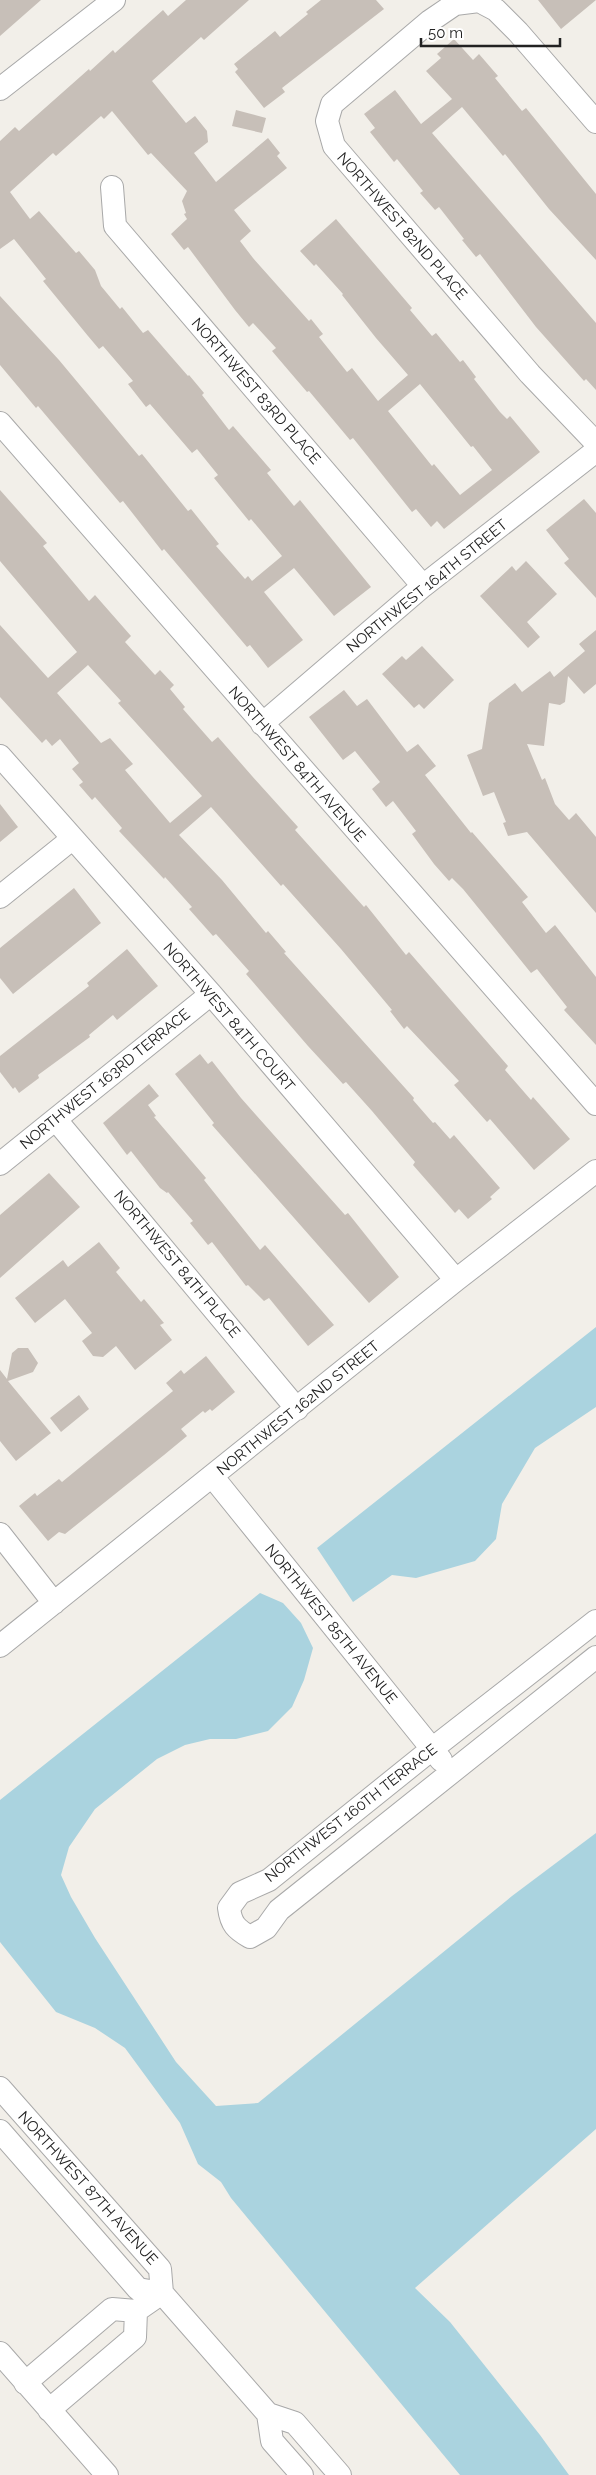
<svg xmlns="http://www.w3.org/2000/svg" width="596" height="2475" viewBox="0 0 596 2475" font-family="Raleway,sans-serif">
<style>
.water{fill:#aad3df}
.building{fill:#c7bfb8;fill-rule:evenodd}
.lines{fill:none;stroke-linecap:round;stroke-linejoin:round}
.minor-casing{stroke:#a9a9a9;stroke-width:24}
.minor{stroke:#fff;stroke-width:22}
.labels{text-anchor:middle;stroke-width:4;stroke-linejoin:round;paint-order:stroke}
.street-label{font-size:15px;fill:#222;stroke:#fff}
</style>
<rect width="100%" height="100%" fill="#f2efe9"/>
<!-- water -->
<path class="water" d="M596,1327V1407L535,1448L502,1504L496,1539L475,1561L416,1578L392,1575L353,1602L317,1548Z
M260,1593L283,1603L301,1623L313,1648L304,1680L292,1707L268,1731L236,1739H210L185,1745L157,1759L95,1809L69,1847L61,1875L71,1897L95,1938L176,2062L216,2106L258,2103L512,1896L596,1833V2129L415,2288L450,2322L540,2435L569,2475H460L231,2198L221,2182L198,2164L180,2123L125,2048L95,2028L56,2012L0,1942V1800Z"/>
<!-- building -->
<path class="building" d="M0,0H41L0,36Z
M186,0H249L204,40L201,37L152,81L186,123L195,116L207,131L208,142L194,153L216,182L268,138L280,153L277,156L287,168L234,210L251,231L240,241L253,258L309,321L311,319L323,334L319,337L347,372L352,368L378,401L408,375L376,338L342,295L343,294L316,264L314,266L300,251L336,219L412,308L410,310L432,336L436,333L460,362L463,360L476,377L474,379L500,412L507,419L510,416L540,452L444,529L437,521L431,527L416,509L412,512L353,438L350,440L309,391L307,392L289,371L272,351L276,348L253,323L249,327L235,310L188,247L184,250L171,234L187,219L184,214L186,213L182,201L187,191L151,153L148,155L112,111L104,119L101,116L56,156L53,153L10,192L30,219L39,211L76,253L79,251L95,270L101,286L120,309L122,307L143,333L148,330L188,376L189,375L204,393L202,395L229,430L233,426L271,470L267,473L294,506L300,500L371,587L334,616L294,568L264,592L303,640L268,668L250,645L247,647L164,549L162,551L123,501L120,503L38,406L36,408L0,365V296L59,360L139,456L142,454L188,511L191,509L219,544L216,546L245,579L248,576L252,581L282,556L251,519L249,521L214,478L218,475L197,449L192,453L150,404L146,407L128,384L133,381L103,346L99,349L88,336L43,281L46,279L14,239L0,249V141L15,127L19,131L89,69L90,71L113,50L115,53L163,10L168,16ZM420,384L471,447L473,446L492,470L460,495L434,464L432,466L388,411Z
M321,0H376L384,9L282,88L285,92L264,108L235,72L238,69L234,64L275,31L280,37L308,14L306,12Z
M538,0H596L561,29Z
M454,39L473,60L479,54L498,76L495,78L522,111L526,108L596,194V260L549,209L505,154L503,156L462,107L432,133L596,323V390L586,379L584,381L536,327L480,254L476,257L462,240L464,239L439,207L435,210L420,193L423,191L397,159L394,162L370,132L375,128L364,114L395,90L421,124L452,99L426,71L441,58L437,54Z
M236,110L266,118L262,133L232,126Z
M0,490L47,543L43,546L89,601L95,595L131,636L125,642L155,675L160,670L174,685L170,689L185,707L183,709L212,742L218,737L252,776L298,827L295,830L364,907L366,905L406,955L409,952L508,1066L505,1070L531,1100L533,1097L570,1139L534,1170L490,1119L487,1122L454,1085L459,1081L407,1026L404,1029L390,1011L392,1010L341,949L283,884L281,886L211,807L179,835L222,880L266,933L268,931L286,952L284,953L414,1098L413,1100L433,1123L435,1122L450,1139L454,1135L500,1188L490,1197L492,1199L468,1219L459,1209L455,1213L413,1165L415,1162L372,1111L346,1082L343,1084L308,1046L246,974L249,971L216,934L213,936L189,909L192,907L165,877L164,879L119,831L122,828L95,797L92,800L79,785L83,782L72,769L79,763L60,739L52,746L46,739L42,743L0,697V625L48,678L77,652L0,561ZM88,665L121,701L118,703L202,796L170,823L125,770L133,764L110,738L101,743L57,693Z
M584,499L596,513V598L564,563L569,559L546,530Z
M526,561L557,594L527,622L540,637L528,648L480,596L512,566L516,571Z
M596,630V684L584,694L568,676L565,702L560,705L549,703L544,746L527,744L542,780L545,778L555,804L569,820L576,813L596,837V913L527,832L508,836L503,823L506,822L494,792L483,796L467,755L482,749L489,703L515,683L522,692L550,671L554,677L585,651L579,644Z
M422,646L454,680L424,709L419,704L414,708L382,674L402,656L406,660Z
M344,690L357,706L367,699L407,752L418,744L436,766L425,775L471,833L472,832L528,897L522,902L546,933L555,925L596,977V1045L564,1010L567,1007L537,969L531,973L463,889L452,878L449,881L434,864L412,834L416,831L393,801L386,807L372,789L380,782L355,751L343,760L309,717Z
M0,804L18,827L0,842Z
M74,888L101,923L13,994L0,978V948Z
M127,949L158,986L117,1020L113,1015L89,1035L90,1037L38,1075L39,1078L19,1093L15,1087L13,1089L0,1072V1056L89,986L87,983Z
M200,1054L208,1064L212,1061L241,1098L345,1215L348,1213L399,1277L369,1303L212,1125L214,1123L175,1074Z
M149,1084L159,1096L148,1105L156,1116L154,1117L206,1178L204,1180L260,1250L265,1245L334,1325L308,1346L269,1298L264,1301L248,1285L246,1286L212,1242L208,1245L190,1223L193,1221L168,1192L167,1193L160,1188L131,1151L127,1155L103,1123Z
M49,1173L80,1207L0,1278V1215Z
M99,1242L120,1268L116,1272L141,1302L144,1299L164,1323L160,1325L172,1340L135,1370L116,1346L103,1357L93,1356L82,1341L92,1333L65,1299L35,1323L15,1298L63,1260L68,1267Z
M18,1348H28L38,1363L33,1372L8,1381L51,1433L16,1461L0,1441V1370L7,1379L12,1353Z
M206,1356L235,1392L212,1411L210,1409L205,1413L203,1411L181,1429L187,1436L164,1455L65,1534L59,1532L48,1541L19,1506L35,1493L37,1496L59,1479L62,1482L173,1391L166,1383L181,1370L184,1374Z
M79,1395L89,1409L61,1432L50,1418Z"/>
<g class="lines">
<!-- minor casing -->
<g class="minor-casing">
<path id="minor" d="M0,89L114,0
M596,122L518,32L496,10L479,1L455,4L430,21L332,104L327,121L334,146L530,374L596,443
M112,187L115,226L423,586
M0,423L596,1104
M262,724L423,586L596,451
M0,756L211,994L456,1280
M0,897L72,839
M56,1120L297,1409
M0,1164L211,994
M212,1476L441,1760
M0,1534L54,1603
M596,1621L432,1749L269,1880L240,1893L229,1908C231,1924 236,1929 250,1937L266,1928L279,1910L596,1657
M0,1646L456,1280L596,1171
M0,2088L160,2269L162,2293
M0,2131L138,2289L162,2293L268,2414L295,2423L340,2475
M0,2353L107,2475
M25,2383L112,2309L136,2311L162,2293
M49,2410L135,2337L136,2311
M268,2414L272,2441L302,2475"/>
</g>
<!-- minor -->
<use href="#minor" class="minor"/>
</g>
<g class="labels">
<!-- street labels -->
<g class="street-label">
<text transform="translate(402 226) rotate(49)" y="5">NORTHWEST 82ND PLACE</text>
<text transform="translate(256 391) rotate(49)" y="5">NORTHWEST 83RD PLACE</text>
<text transform="translate(427 586) rotate(-39)" y="5">NORTHWEST 164TH STREET</text>
<text transform="translate(297 764) rotate(49)" y="5">NORTHWEST 84TH AVENUE</text>
<text transform="translate(229 1017) rotate(49)" y="5">NORTHWEST 84TH COURT</text>
<text transform="translate(105 1079) rotate(-39)" y="5">NORTHWEST 163RD TERRACE</text>
<text transform="translate(177 1264) rotate(50)" y="5">NORTHWEST 84TH PLACE</text>
<text transform="translate(298 1408) rotate(-39)" y="5">NORTHWEST 162ND STREET</text>
<text transform="translate(331 1624) rotate(51)" y="5">NORTHWEST 85TH AVENUE</text>
<text transform="translate(351 1813) rotate(-38)" y="5">NORTHWEST 160TH TERRACE</text>
<text transform="translate(88 2188) rotate(48)" y="5">NORTHWEST 87TH AVENUE</text>
</g>
</g>
<!-- scale -->
<path d="M421 38v8h139v-8" fill="none" stroke="#222222" stroke-width="2.5"/>
<text x="428" y="38" font-size="15" fill="#222222" stroke="#ffffff" stroke-width="4" paint-order="stroke">50 m</text>
</svg>
